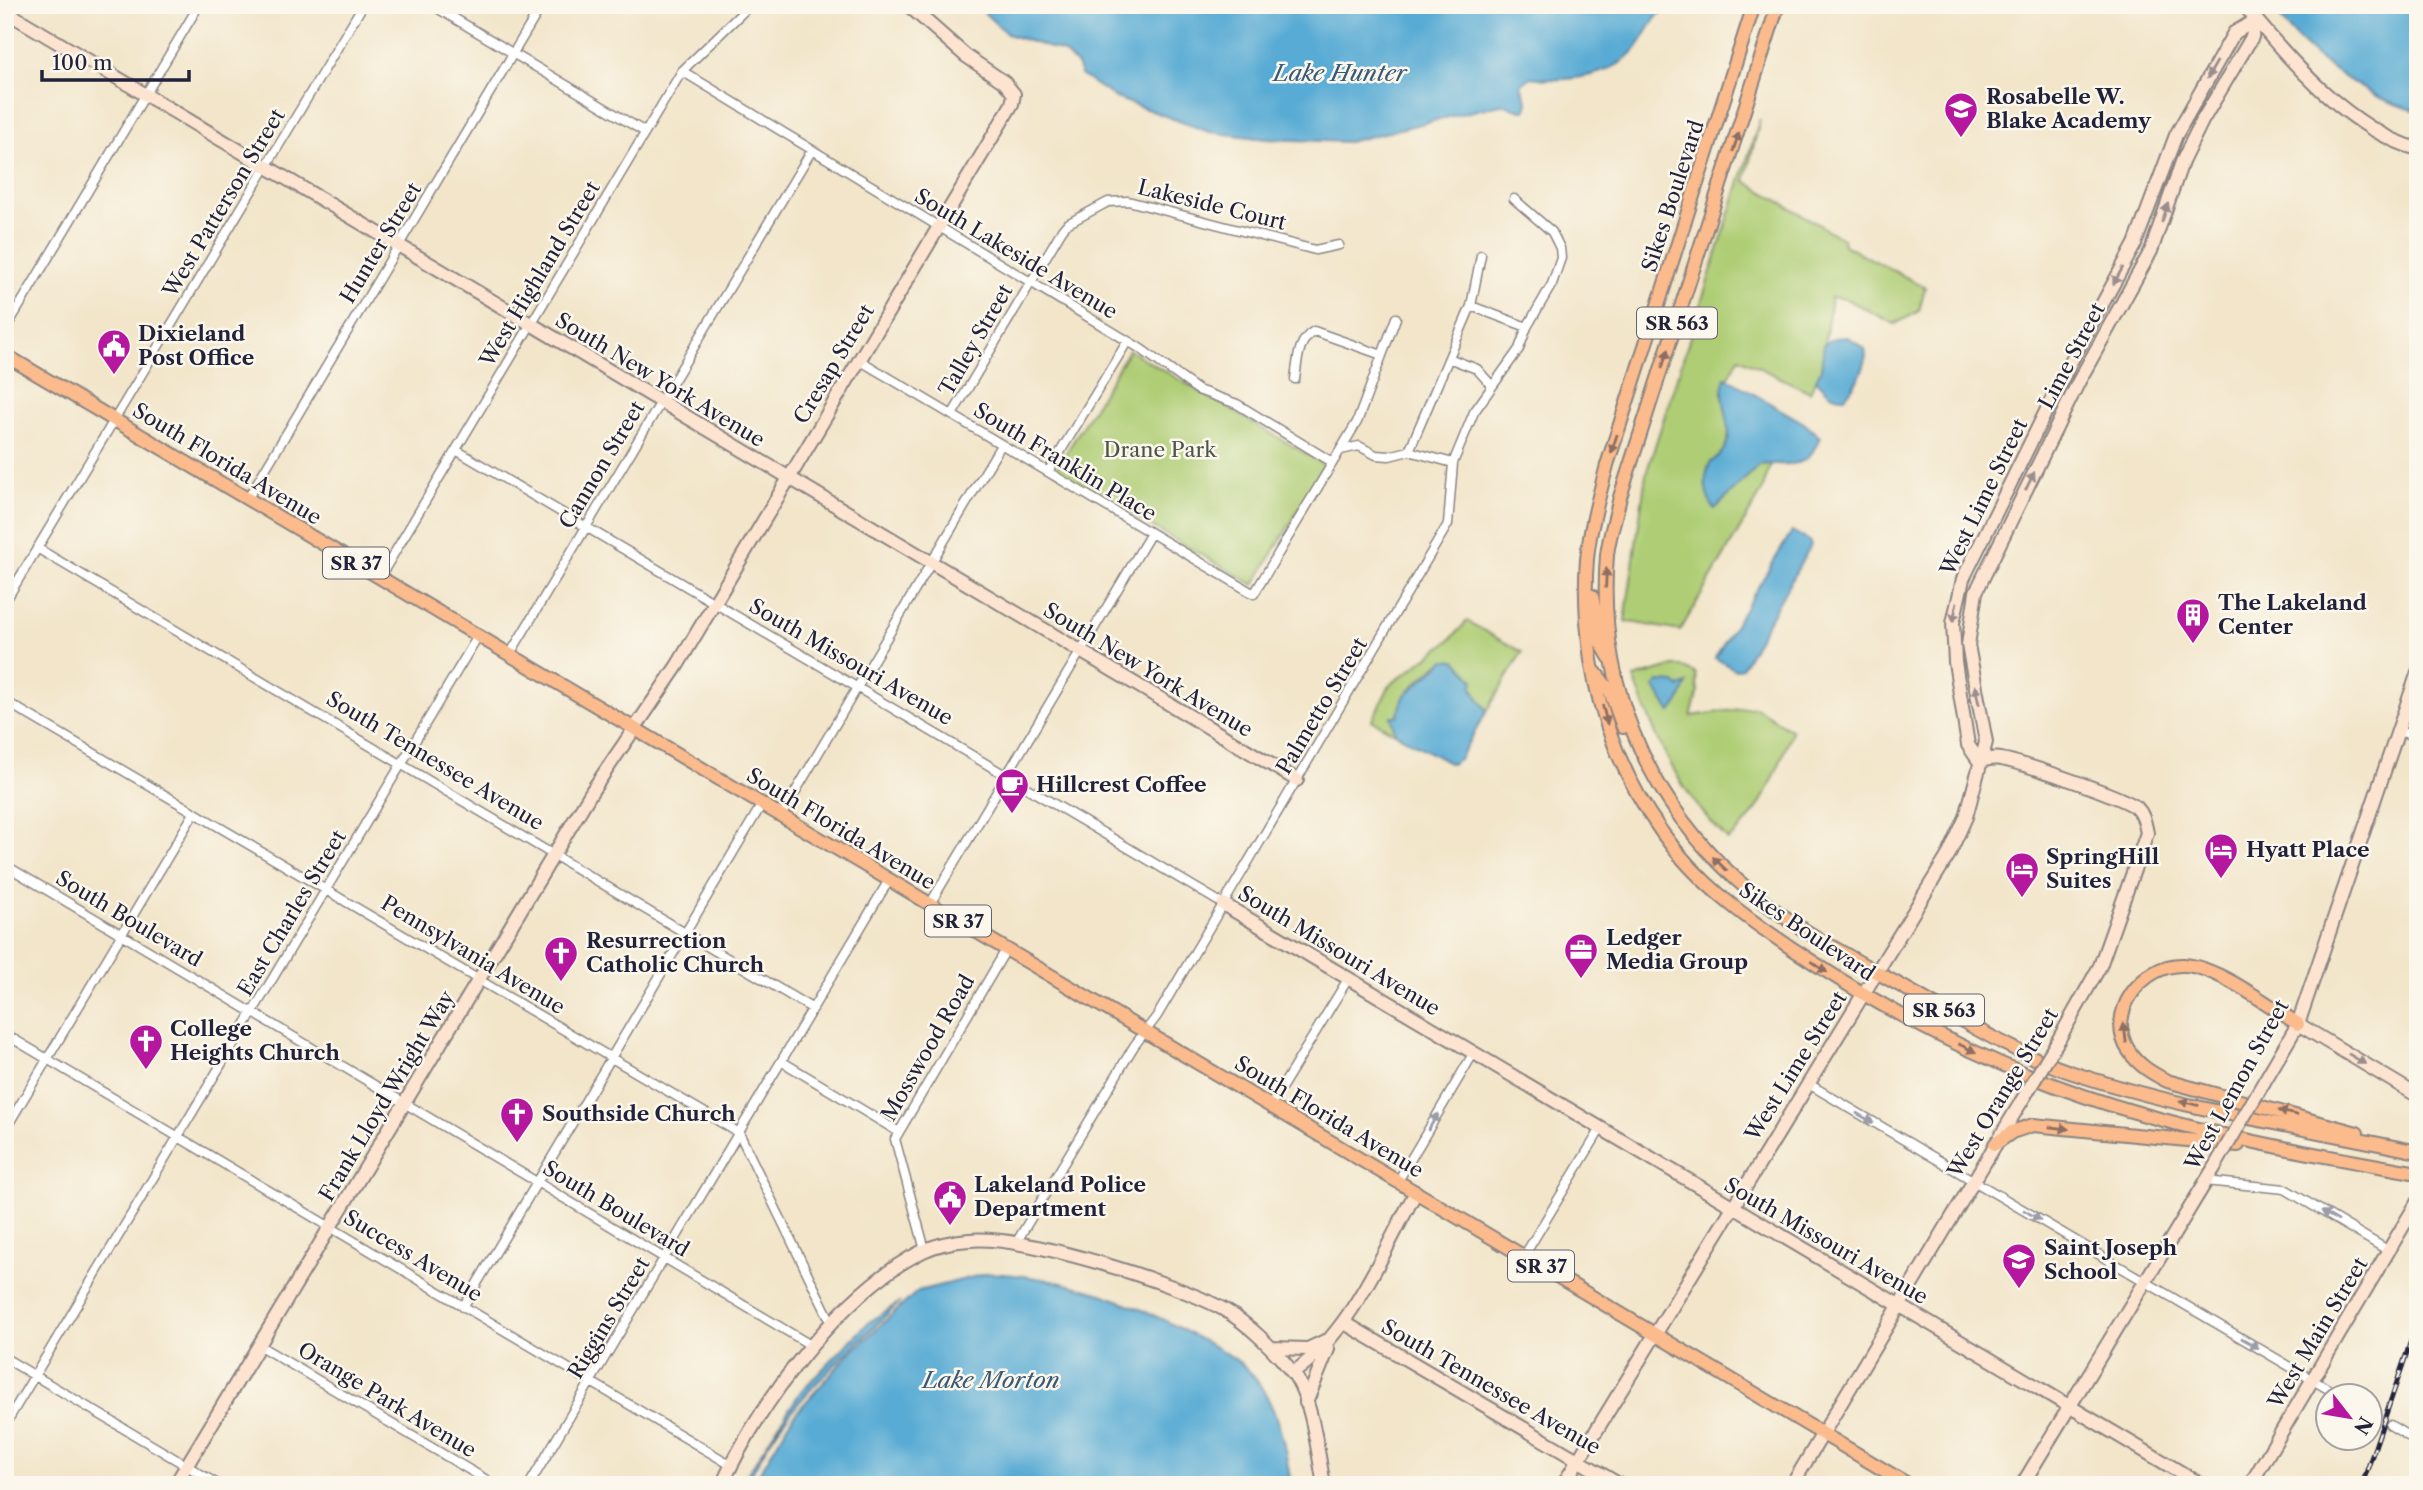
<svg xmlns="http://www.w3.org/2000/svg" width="2423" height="1490" viewBox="0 0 2423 1490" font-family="'Libre Caslon Text',serif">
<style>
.green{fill:#afcd74;stroke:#687858;stroke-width:2}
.water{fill:#59abd4;stroke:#3e6688;stroke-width:2}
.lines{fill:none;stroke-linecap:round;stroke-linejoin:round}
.street-casing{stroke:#8a8482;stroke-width:11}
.secondary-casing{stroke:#8a8482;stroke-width:16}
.primary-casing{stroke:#8a8482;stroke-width:16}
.street{stroke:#fff;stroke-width:8}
.secondary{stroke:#fde4d1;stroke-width:12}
.primary{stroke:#fbbb8c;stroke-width:12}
.rail-casing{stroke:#22223b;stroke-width:5}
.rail{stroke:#fbf7ec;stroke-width:2.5;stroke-dasharray:8;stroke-linecap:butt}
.secondary-bridge-casing{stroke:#8a8482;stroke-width:16;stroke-linecap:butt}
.secondary-bridge{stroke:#fde4d1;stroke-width:12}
.oneway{fill:#9a8d8e}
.oneway2{fill:#8e6e64}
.oneway3{fill:#9c9ca7}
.labels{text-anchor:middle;stroke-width:5;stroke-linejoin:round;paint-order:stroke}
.shield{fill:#fbf7ec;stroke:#636270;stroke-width:2}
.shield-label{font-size:19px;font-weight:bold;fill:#22223b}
.poi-label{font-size:21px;font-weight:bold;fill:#22223b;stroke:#fbf7ec;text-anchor:start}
.street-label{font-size:21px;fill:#22223b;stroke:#fbf7ec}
.park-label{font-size:21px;fill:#4c554c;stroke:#fbf7ec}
.water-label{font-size:23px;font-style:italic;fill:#385978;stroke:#fbf7ec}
</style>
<rect width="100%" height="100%" fill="#fbf7ec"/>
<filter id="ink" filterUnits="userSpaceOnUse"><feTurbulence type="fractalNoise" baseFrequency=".0143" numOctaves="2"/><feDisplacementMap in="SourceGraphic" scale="14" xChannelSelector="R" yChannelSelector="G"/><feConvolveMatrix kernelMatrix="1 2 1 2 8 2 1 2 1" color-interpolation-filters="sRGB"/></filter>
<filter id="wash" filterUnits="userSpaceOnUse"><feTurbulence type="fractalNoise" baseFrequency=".00686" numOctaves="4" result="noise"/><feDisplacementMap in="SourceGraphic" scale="28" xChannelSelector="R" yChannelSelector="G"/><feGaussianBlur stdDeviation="1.57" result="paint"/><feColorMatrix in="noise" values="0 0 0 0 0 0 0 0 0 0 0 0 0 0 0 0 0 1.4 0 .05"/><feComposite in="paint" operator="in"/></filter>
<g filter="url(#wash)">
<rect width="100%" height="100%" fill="#f2e5c9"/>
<!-- green -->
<path class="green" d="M1760,119L1745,181L1843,239L1844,245L1925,287L1919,311L1895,324L1846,299L1831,297L1821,369L1810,392L1739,358L1729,377L1725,378C1727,397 1734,420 1728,439C1722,462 1705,462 1706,488L1720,504L1759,465L1771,464L1761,493L1680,631L1625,621L1646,474Z
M1129,350L1325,465L1254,585L1055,471Z
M1467,621L1522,652L1487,711L1472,687L1474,680L1456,660L1439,663L1414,685L1405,695L1397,716H1391L1395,733L1372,720L1390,685L1450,640Z
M1674,666H1681L1696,674L1698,692L1691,716L1755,707L1792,731C1777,771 1763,813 1728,840C1678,791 1657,742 1634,678Z"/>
<!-- water -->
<path class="water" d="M976,5H1671C1655,14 1650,28 1640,43C1619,77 1567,83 1531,77L1521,85L1528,103L1525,111L1501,104L1348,142L1265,139L1209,132L1116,98L1081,75L1077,65L1063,52L1007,34Z
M2273,5H2418V111C2369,100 2296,51 2273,5Z
M1848,337L1865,349C1869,366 1856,384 1845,397C1831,398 1825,389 1816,379L1821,369L1824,344L1834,338Z
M1725,377L1804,423L1820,437C1806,474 1791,461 1759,465L1715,509C1704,497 1703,478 1710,463C1748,437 1715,411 1725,377Z
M1792,531L1808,540L1811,545L1742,668L1736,670L1715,658Z
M1445,660H1456L1474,680L1472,688L1487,711L1459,759L1451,764L1395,733L1391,716H1397L1405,695Z
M1659,682L1675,683L1679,687L1687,684L1678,704L1671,712L1654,687Z
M989,1273C1065,1276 1130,1300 1196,1337C1213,1346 1236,1357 1249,1371C1278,1403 1285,1444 1291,1485H752L794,1415L849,1354L918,1291Z
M900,1302C843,1358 778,1409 747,1485H740L801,1391L869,1322Z"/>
</g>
<g filter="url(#ink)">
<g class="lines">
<!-- street casing -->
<g class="street-casing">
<path id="street" d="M432,5L645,132
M5,24L17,5
M682,71L1141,349L1198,390L1237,404L1332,462
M1471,306L1527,327
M5,330L199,5
M1451,359L1477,369L1492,386
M859,360L1254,594L1357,422L1396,318
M1295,379C1298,361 1297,341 1314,331L1382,355
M952,415L1062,230L1067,224L1108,202L1128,201L1315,250L1339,245
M456,450L1223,904
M1341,450L1359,446L1376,455L1389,456L1409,451L1453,463
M1409,451L1471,306L1481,255
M1048,472L1127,342
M248,498L542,5
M37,548L813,1009
M380,577L682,71L750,5
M5,602L363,5
M510,654L812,150
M5,701L739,1133L832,1324
M2398,731L2418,737
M781,816L1001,445
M5,865L812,1346
M930,904L1151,533
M5,1034L731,1465
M781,1061L899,1132
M1807,1083L2340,1396
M1271,1105L1348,979
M5,1130L194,813
M1398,1181L1473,1054
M2205,1181L2285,1189L2389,1251
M1016,1243L1134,1046L1157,1016L1448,524L1453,463L1474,412L1519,349L1527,327L1552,284L1561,258L1560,248L1552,232L1514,199
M925,1250L895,1139L1007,948
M1524,1256L1600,1130
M463,1307L762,804
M260,1346L495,1485
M5,1358L219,1485
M2370,1414L2376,1417
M5,1425L478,636
M2390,1425L2418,1442
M529,1485L889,880"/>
</g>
<!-- secondary casing -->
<g class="secondary-casing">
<path id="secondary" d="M2244,5C2288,58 2348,130 2418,149
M5,11L1297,780
M1979,761L1968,745L1955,662L1953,623L1963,579L2068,367L2135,244L2176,135L2234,33L2256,20
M1979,761C1986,760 1994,757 2001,759C2023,763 2122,796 2137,808C2144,815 2145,824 2147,833L2100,966L2059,1039
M1223,904L2202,1485
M2298,1024L2418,1096
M2264,1082L2298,1024L2418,672
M1343,1322L1620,1485
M1272,1348L1308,1349L1325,1341
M1293,1373C1353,1330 1381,1255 1416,1192
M1306,1403L1328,1349
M175,1485L592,791L677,666L1012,104L1014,94L1004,82L966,56L908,5
M722,1485C758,1404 842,1291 923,1251C936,1245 955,1241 969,1240C1025,1235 1173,1282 1223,1309C1249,1324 1275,1350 1293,1373C1312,1398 1318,1454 1324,1485
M1563,1485L1949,854L1966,817L1986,742L1968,645L1976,592L2079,381L2151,251L2182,162L2202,121L2252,37L2256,20
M1792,1485L2021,1102
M2022,1485L2214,1168
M2250,1485L2418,1201"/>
</g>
<!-- primary casing -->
<g class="primary-casing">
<path id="primary" d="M1754,5L1607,465C1601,489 1594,513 1590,537C1583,575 1586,622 1591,660C1600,720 1626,782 1661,831C1697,883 1747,919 1799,953C1904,1024 2023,1081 2145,1115C2234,1140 2327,1157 2418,1173
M1778,5L1620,497C1616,516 1609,536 1607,555C1597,680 1644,795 1736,879C1784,923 1847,955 1903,987C1957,1017 2011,1052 2070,1072C2183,1110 2302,1127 2418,1152
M5,355L1909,1485
M1592,596L1601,643L1610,658
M1595,672L1610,691L1623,727
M2298,1024C2270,1006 2216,966 2184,965C2143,963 2104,1014 2129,1051C2139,1066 2152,1073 2167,1081L2357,1133
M1995,1144L2012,1132L2033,1125L2238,1145"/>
</g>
<!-- street -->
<use href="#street" class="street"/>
<!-- secondary -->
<use href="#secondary" class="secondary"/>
<!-- primary -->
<use href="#primary" class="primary"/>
<!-- rail casing -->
<g class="rail-casing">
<path id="rail" d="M2362,1485L2418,1320"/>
</g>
<!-- rail -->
<use href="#rail" class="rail"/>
<!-- secondary-bridge casing -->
<g class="secondary-bridge-casing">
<path id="secondary-bridge" d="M2021,1102L2059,1039
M2214,1168L2264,1082"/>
</g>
<!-- secondary-bridge -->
<use href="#secondary-bridge" class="secondary-bridge"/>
</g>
<!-- one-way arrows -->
<defs><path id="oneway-solid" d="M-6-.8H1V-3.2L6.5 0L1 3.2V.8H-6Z" transform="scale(1.75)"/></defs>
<g class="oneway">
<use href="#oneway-solid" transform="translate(2212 70) rotate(120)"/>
<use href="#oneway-solid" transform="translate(2165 213) rotate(-71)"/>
<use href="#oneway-solid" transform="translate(2118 276) rotate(119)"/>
<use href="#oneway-solid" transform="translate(2030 481) rotate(-64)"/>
<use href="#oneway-solid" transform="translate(1955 612) rotate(101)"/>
<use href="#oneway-solid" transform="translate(1977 695) rotate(-102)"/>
<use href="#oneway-solid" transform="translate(2357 1059) rotate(31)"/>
</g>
<g class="oneway2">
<use href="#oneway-solid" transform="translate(1736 142) rotate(-72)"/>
<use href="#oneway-solid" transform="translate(1665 359) rotate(-72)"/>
<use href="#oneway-solid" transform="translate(1614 444) rotate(108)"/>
<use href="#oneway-solid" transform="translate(1606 578) rotate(-88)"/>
<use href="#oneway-solid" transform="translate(1605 715) rotate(76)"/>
<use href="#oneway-solid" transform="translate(1720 864) rotate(-136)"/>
<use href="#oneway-solid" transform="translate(1819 967) rotate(34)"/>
<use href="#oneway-solid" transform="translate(2125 1033) rotate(-97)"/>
<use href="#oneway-solid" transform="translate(1967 1048) rotate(26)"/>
<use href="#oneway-solid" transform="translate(2189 1103) rotate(-166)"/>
<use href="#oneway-solid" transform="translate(2288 1113) rotate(-165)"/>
<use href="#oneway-solid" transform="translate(2059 1128) rotate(6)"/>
</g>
<g class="oneway3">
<use href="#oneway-solid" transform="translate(1865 1118) rotate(30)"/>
<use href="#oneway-solid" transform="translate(1433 1122) rotate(-59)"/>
<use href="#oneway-solid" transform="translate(2032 1215) rotate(31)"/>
<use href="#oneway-solid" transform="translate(2330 1216) rotate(-149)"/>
<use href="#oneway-solid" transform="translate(2250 1343) rotate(30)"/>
</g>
</g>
<!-- icons -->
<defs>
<g id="school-pin" transform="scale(1.75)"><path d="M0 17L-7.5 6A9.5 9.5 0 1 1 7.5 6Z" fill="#b5179e" stroke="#fbf7ec"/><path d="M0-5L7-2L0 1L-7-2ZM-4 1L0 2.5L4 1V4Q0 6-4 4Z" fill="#fff"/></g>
<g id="civic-pin" transform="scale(1.75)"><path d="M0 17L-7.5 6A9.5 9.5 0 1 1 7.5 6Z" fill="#b5179e" stroke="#fbf7ec"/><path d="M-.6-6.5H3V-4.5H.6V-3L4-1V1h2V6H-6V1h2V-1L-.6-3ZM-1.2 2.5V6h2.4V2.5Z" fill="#fff"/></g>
<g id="building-pin" transform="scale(1.75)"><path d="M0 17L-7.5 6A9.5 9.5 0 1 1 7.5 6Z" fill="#b5179e" stroke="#fbf7ec"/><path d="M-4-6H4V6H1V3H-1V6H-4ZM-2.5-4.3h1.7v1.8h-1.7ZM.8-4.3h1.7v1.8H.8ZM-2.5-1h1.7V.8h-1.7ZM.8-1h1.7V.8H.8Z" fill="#fff"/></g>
<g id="cafe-pin" transform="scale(1.75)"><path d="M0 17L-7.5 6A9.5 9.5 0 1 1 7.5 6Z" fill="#b5179e" stroke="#fbf7ec"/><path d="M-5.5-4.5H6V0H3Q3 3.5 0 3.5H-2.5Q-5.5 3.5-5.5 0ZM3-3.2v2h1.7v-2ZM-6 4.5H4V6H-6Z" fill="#fff"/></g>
<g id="hotel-pin" transform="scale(1.75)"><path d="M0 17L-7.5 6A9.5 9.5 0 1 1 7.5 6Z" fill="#b5179e" stroke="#fbf7ec"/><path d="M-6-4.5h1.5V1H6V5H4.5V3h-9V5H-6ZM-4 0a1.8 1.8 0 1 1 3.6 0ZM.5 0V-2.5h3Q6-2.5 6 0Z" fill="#fff"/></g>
<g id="office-pin" transform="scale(1.75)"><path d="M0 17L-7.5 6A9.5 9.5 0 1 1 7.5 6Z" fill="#b5179e" stroke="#fbf7ec"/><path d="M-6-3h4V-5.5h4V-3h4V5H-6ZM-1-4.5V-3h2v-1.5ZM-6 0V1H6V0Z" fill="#fff"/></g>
<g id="church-pin" transform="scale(1.75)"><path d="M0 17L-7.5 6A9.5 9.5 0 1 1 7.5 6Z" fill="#b5179e" stroke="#fbf7ec"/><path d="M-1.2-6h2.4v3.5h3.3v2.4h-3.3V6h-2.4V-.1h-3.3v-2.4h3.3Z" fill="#fff"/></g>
</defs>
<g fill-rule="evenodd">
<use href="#school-pin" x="1961" y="109"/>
<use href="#civic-pin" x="114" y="346"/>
<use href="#building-pin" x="2193" y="615"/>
<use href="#cafe-pin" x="1012" y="785"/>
<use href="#hotel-pin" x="2221" y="850"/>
<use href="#hotel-pin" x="2022" y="869"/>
<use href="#office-pin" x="1581" y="950"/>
<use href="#church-pin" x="561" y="953"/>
<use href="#church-pin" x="146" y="1041"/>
<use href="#church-pin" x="517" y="1114"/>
<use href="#civic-pin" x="950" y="1197"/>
<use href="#school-pin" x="2019" y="1260"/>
</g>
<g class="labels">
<!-- shield labels -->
<g class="shield">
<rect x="1637" y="307.5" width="80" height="31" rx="5"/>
<rect x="323" y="547.5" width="66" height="31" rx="5"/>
<rect x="925" y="905.5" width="66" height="31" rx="5"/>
<rect x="1904" y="994.5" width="80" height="31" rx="5"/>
<rect x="1508" y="1250.5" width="66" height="31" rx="5"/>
</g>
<g class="shield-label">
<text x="1677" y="330">SR 563</text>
<text x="356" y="570">SR 37</text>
<text x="958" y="928">SR 37</text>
<text x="1944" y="1017">SR 563</text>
<text x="1541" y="1273">SR 37</text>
</g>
<!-- poi labels -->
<g class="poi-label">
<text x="1986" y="104">Rosabelle W.<tspan x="1986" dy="24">Blake Academy</tspan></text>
<text x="138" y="341">Dixieland<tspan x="138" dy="24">Post Office</tspan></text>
<text x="2218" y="610">The Lakeland<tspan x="2218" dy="24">Center</tspan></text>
<text x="1036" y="792">Hillcrest Coffee</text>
<text x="2246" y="857">Hyatt Place</text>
<text x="2046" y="864">SpringHill<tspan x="2046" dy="24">Suites</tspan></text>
<text x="1606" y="945">Ledger<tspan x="1606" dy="24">Media Group</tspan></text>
<text x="586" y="948">Resurrection<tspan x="586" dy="24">Catholic Church</tspan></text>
<text x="170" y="1036">College<tspan x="170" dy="24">Heights Church</tspan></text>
<text x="542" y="1121">Southside Church</text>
<text x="974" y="1192">Lakeland Police<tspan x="974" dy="24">Department</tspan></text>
<text x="2044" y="1255">Saint Joseph<tspan x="2044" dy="24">School</tspan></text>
</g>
<!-- street labels -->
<g class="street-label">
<text transform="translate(1673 196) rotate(-72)" y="7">Sikes Boulevard</text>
<text transform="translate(224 203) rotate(-59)" y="7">West Patterson Street</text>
<text transform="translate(1212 205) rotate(14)" y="7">Lakeside Court</text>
<text transform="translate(381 243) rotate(-59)" y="7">Hunter Street</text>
<text transform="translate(1016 254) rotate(31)" y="7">South Lakeside Avenue</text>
<text transform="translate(540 274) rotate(-59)" y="7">West Highland Street</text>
<text transform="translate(976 340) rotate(-60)" y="7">Talley Street</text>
<text transform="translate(2072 356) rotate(-62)" y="7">Lime Street</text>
<text transform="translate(834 364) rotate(-59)" y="7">Cresap Street</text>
<text transform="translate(660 380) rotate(31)" y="7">South New York Avenue</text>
<text transform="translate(1065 462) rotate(31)" y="7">South Franklin Place</text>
<text transform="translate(227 464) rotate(31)" y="7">South Florida Avenue</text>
<text transform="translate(602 465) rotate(-59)" y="7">Cannon Street</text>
<text transform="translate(1984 497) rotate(-64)" y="7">West Lime Street</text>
<text transform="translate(851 662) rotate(30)" y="7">South Missouri Avenue</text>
<text transform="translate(1148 670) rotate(31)" y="7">South New York Avenue</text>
<text transform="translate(1322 706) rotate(-59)" y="7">Palmetto Street</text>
<text transform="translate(435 761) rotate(31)" y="7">South Tennessee Avenue</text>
<text transform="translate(841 829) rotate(31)" y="7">South Florida Avenue</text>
<text transform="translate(292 913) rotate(-59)" y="7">East Charles Street</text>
<text transform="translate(129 919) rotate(31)" y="7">South Boulevard</text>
<text transform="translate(1807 932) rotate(34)" y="7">Sikes Boulevard</text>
<text transform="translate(1339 951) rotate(31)" y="7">South Missouri Avenue</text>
<text transform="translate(473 955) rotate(31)" y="7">Pennsylvania Avenue</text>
<text transform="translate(928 1048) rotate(-60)" y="7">Mosswood Road</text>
<text transform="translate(1796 1066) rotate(-58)" y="7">West Lime Street</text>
<text transform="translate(2237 1085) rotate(-61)" y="7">West Lemon Street</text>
<text transform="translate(2003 1093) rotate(-59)" y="7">West Orange Street</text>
<text transform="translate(387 1096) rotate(-59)" y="7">Frank Lloyd Wright Way</text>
<text transform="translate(1329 1117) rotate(31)" y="7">South Florida Avenue</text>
<text transform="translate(616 1209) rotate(31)" y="7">South Boulevard</text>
<text transform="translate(1826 1241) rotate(30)" y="7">South Missouri Avenue</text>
<text transform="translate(413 1256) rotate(31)" y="7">Success Avenue</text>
<text transform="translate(609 1318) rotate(-59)" y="7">Riggins Street</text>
<text transform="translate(2318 1333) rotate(-59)" y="7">West Main Street</text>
<text transform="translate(1491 1387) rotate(30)" y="7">South Tennessee Avenue</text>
<text transform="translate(387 1400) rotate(31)" y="7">Orange Park Avenue</text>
</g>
<!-- park labels -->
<g class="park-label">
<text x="1160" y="457">Drane Park</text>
</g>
<!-- water labels -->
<g class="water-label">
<text x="1340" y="81">Lake Hunter</text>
<text x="991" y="1388">Lake Morton</text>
</g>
</g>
<!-- margin -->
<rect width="2423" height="1490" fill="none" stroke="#fbf7ec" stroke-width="28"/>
<!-- north arrow -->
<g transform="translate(2349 1417) rotate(121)"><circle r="33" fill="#fbf7ec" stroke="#a4a2a5" stroke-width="2"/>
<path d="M0-5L12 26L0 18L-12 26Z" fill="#b5179e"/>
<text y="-10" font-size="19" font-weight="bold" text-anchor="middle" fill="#22223b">N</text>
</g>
<!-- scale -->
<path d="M42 70v10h147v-10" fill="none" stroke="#22223b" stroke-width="3.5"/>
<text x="52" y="70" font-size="21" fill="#22223b" stroke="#fbf7ec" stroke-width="5" paint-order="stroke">100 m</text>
</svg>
